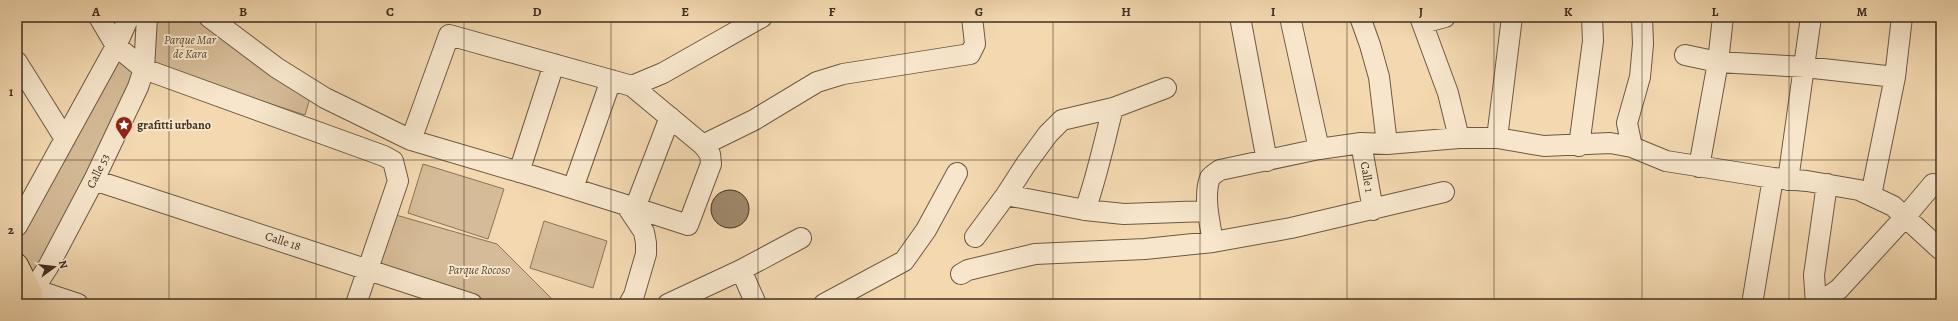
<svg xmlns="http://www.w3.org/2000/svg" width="1958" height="321" viewBox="0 0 1958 321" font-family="Alegreya,serif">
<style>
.green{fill:#d5bb97;stroke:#8a755a}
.building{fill:#9d8769;stroke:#402f1d}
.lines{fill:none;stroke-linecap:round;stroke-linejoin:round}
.minor-casing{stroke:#6d5942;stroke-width:22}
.major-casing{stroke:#402f1d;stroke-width:24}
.minor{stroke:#f7e6cc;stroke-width:20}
.major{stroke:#f3d8b0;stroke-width:22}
.grid{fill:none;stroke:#402f1d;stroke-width:1;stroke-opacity:0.55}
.labels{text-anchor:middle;stroke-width:4;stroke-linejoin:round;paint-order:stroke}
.park-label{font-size:12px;font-style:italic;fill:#5e4b35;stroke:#f7e6cc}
.poi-label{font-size:12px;font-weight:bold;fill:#402f1d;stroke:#f7e6cc;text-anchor:start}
.street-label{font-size:12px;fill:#402f1d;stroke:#f7e6cc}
.neatline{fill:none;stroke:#402f1d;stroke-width:1.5}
.grid-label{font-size:13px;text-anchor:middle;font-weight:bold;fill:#402f1d}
</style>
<rect width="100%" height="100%" fill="#f3d8b0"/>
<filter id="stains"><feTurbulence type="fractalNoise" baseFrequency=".005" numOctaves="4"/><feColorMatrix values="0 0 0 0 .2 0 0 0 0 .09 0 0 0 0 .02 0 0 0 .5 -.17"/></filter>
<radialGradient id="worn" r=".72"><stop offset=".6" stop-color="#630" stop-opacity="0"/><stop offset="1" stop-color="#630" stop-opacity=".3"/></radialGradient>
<!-- green -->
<path class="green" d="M153,17H201L310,98L305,115L149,65Z
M119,54L139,70L32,288L17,257V236Z
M423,164L504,189L488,239L408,213Z
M396,215L497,244L557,304H489L376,267Z
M544,221L607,241L593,288L530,268Z"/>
<!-- building -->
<path class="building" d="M711 209a19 19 0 1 1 38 0a19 19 0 1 1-38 0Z"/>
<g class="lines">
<!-- minor casing -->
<g class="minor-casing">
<path id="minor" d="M99,17L116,46L144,69L384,156L393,161L398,181L356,304
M209,17L277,68L325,98L411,140L533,176L626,205L644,232L646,243V254L634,295L629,304
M1240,17L1267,161
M1290,17L1319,149
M1360,17L1370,45L1379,77L1387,144
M1420,17L1448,93L1459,138
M1423,23L1445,17
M1685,55L1718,62L1805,67L1895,77
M17,62L65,139
M1497,138L1512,17
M411,140L449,35L632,86
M1361,143L1373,210
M703,145L754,120L817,82L843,74L970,54L975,44L972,17
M1579,146L1593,41L1592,17
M1632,147L1627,123L1640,77L1643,44L1642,17
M1699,167L1718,62L1723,17
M519,172L554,64
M94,180L472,304
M1788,180L1811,17
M573,188L611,80
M1006,195L1085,210L1124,214L1207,211
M1871,195L1895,77L1902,17
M626,205L688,225L711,164L710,154L703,145L632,86L663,73L762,17
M635,208L670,117
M1085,210C1097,177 1104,142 1113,108
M17,226L116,46L129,17
M975,237L1006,195L1026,164L1048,134L1062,120L1113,108L1166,88
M1213,242C1210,224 1203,196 1210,178C1212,175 1217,172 1220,170L1319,149L1361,143L1387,144L1459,138H1497L1544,146L1610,143L1632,147L1666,161L1773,178L1807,181L1859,190L1893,206L1941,250
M741,270L756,304
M961,274L968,270L1035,254L1145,249L1213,242L1291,228L1444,192
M31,293L48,267L94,180L138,87L144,69L147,17
M31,293H45L78,304
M668,304L741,270L801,238
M824,304L904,261L926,230L957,173
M1752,304L1773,178
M1816,304L1814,275L1827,184
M1817,304L1839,289L1906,216L1933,184"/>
</g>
<!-- major casing -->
<g class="major-casing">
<path id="major" d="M17,265L31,293L27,304"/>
</g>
<!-- minor -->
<use href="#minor" class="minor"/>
<!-- major -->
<use href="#major" class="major"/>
</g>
<!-- grid -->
<path class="grid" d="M169,17V304M316,17V304M464,17V304M611,17V304M758,17V304M905,17V304M1053,17V304M1200,17V304M1347,17V304M1494,17V304M1642,17V304M1789,17V304M17,160H1941"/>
<!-- icons -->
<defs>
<g id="sight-pin" transform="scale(0.9)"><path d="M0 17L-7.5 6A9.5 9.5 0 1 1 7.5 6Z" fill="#8f2418" stroke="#f7e6cc"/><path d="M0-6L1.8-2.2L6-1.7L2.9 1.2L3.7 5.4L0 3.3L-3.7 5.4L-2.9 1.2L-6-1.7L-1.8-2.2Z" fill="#fff"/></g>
</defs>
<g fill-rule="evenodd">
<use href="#sight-pin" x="124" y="125"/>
</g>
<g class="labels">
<!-- park labels -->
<g class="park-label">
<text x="190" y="44">Parque Mar<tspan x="190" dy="14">de Kara</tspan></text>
<text x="479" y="274">Parque Rocoso</text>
</g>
<!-- poi labels -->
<g class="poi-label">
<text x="137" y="129">grafitti urbano</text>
</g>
<!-- street labels -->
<g class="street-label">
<text transform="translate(98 171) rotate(-64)" y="4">Calle 53</text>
<text transform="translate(1367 177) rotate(80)" y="4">Calle 1</text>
<text transform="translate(283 241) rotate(18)" y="4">Calle 18</text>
</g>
</g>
<!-- margin -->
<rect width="1958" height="321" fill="none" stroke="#f3d8b0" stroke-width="44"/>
<!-- north arrow -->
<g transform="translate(54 267) rotate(75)" stroke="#f7e6cc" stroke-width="3" paint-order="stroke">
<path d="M0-3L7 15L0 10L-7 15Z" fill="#402f1d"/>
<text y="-6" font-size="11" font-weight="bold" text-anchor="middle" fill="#402f1d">N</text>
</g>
<rect x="22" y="22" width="1914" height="277" class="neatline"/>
<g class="grid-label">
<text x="96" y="16">A</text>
<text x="243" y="16">B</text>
<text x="390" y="16">C</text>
<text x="537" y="16">D</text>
<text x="685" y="16">E</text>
<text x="832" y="16">F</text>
<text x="979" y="16">G</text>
<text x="1126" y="16">H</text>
<text x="1273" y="16">I</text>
<text x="1421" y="16">J</text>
<text x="1568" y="16">K</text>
<text x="1715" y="16">L</text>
<text x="1862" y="16">M</text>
<text x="11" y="96">1</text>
<text x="11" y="234">2</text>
</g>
<rect width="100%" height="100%" filter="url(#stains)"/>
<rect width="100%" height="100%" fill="url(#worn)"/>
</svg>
